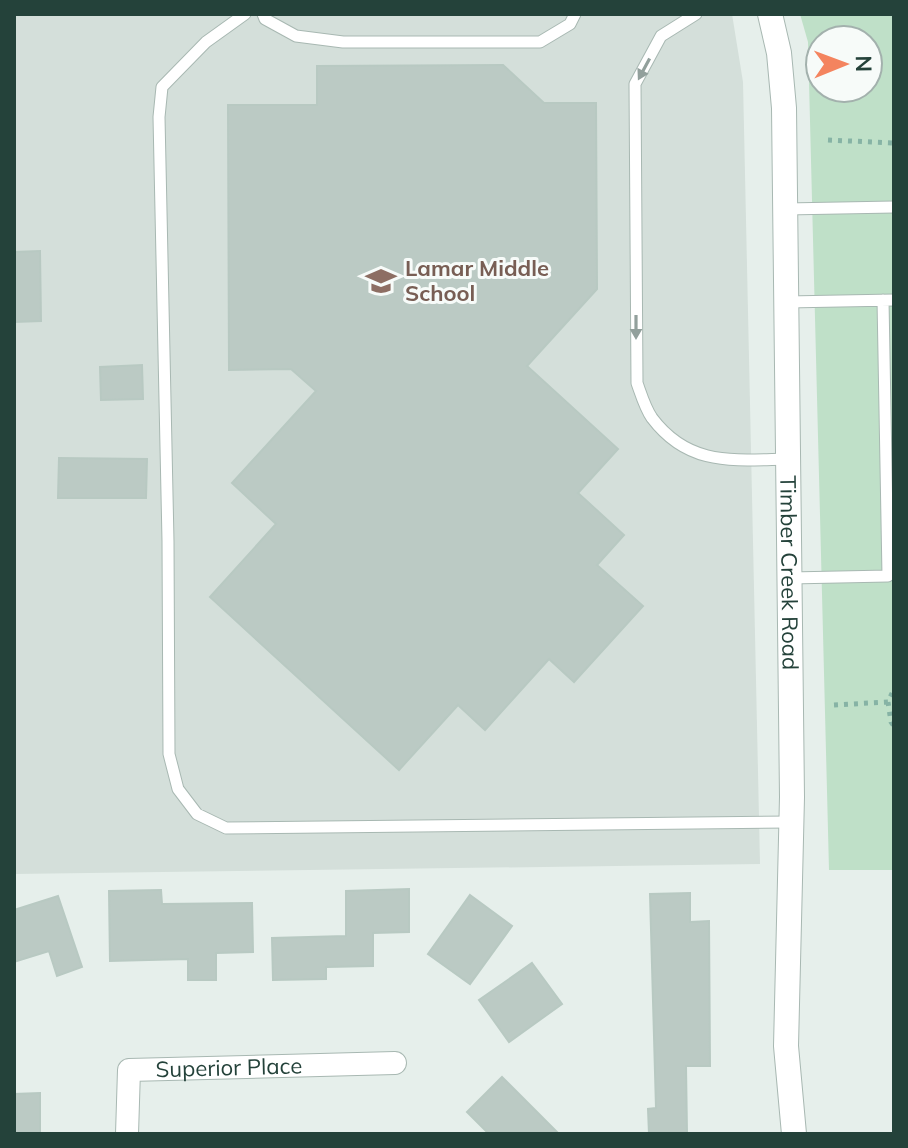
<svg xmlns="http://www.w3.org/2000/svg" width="908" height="1148" viewBox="0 0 908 1148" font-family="Mulish,sans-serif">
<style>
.built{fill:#d4dfda}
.green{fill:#bfe0c8;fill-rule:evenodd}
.building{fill:#bbcac4;stroke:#b8c9c2;stroke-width:2}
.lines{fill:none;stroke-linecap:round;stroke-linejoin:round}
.service-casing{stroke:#a8b8b2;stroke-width:13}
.minor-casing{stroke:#a8b8b2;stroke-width:24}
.tertiary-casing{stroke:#a8b8b2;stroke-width:26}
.path{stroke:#86b3a5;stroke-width:5;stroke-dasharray:4 6;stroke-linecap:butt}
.service{stroke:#fff;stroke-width:11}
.minor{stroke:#fff;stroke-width:22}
.tertiary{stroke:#fff;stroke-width:24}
.oneway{fill:#92a09c}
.labels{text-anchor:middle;stroke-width:6;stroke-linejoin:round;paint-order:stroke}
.education-label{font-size:22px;font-weight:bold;fill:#785e54;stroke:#f7fbf9;text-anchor:start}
.street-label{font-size:22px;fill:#24423a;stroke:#f7fbf9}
</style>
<rect width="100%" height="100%" fill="#e6efeb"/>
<!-- built -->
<path class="built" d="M14,14H732L743,82L760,864L14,874Z"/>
<!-- green -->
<path class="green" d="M800,14H894V870H829L808,42ZM820,40H868V88H820Z"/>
<!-- building -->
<path class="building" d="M503,65L544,103H596L597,289L527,366L618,449L578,493L624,535L597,565L643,606L574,682L549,659L485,730L458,705L399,770L210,597L276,524L232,483L316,391L291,369L229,370L228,105H317V66Z
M40,251L41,321L14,322V252Z
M142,365L143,399L101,400L100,367Z
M59,458L147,459L146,498H58Z
M409,889V932L373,933V966L326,967V979L273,980L272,938L346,936V891Z
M161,890L162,904L252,903L253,952L216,953V980H188V959L110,961L109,891Z
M690,893V922L709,921L710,1066H686L687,1134H649L648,1109L656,1108L650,894Z
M470,895L512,926L470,984L428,954Z
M58,896L82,967L57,976L49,951L14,962V910Z
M532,963L562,1004L509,1042L479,1000Z
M502,1077L559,1134H489L467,1112Z
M40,1093V1134H14V1094Z"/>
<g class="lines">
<!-- service casing -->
<g class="service-casing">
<path id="service" d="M245,14L206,42L162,87L159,117L168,541L169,754L178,789L197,814L226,828L791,822
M263,14L265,19L296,36L343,42H540L570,24L575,14
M696,14L661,36L635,84L637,383C641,394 645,408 652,418C689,467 734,460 788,459
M786,209L894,207
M787,302L894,300
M790,578L888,576L883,300"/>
</g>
<!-- minor casing -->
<g class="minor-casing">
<g id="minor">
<path id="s1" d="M127,1134L129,1070L395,1063"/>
</g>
</g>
<!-- tertiary casing -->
<g class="tertiary-casing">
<g id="tertiary">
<path id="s2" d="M770,14L779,53L784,108L792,797L786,1046L794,1134"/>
</g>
</g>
<!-- path -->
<path class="path" d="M828,140L894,143
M888,702L891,722L894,726
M834,705L888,702L894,689"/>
<!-- service -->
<use href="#service" class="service"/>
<!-- minor -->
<use href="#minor" class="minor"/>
<!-- tertiary -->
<use href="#tertiary" class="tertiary"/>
</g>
<!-- one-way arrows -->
<defs><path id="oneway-solid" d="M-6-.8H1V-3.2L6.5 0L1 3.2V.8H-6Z" transform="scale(2)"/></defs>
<g class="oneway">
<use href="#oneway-solid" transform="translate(644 69) rotate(118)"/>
<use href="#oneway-solid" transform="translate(636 327) rotate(90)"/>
</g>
<!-- icons -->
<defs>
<g id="school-bare" transform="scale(2.4)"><path d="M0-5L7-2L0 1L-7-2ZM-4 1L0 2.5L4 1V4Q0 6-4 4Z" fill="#8d6e63" stroke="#f7fbf9" stroke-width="2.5" paint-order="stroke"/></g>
</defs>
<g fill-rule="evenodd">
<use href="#school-bare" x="381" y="281"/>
</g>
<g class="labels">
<!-- education labels -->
<g class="education-label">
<text x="405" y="276">Lamar Middle<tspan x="405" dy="25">School</tspan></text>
</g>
<!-- street labels -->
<g class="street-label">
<text dy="8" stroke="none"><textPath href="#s2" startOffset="560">Timber Creek Road</textPath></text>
<text dy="8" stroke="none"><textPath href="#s1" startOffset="164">Superior Place</textPath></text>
</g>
</g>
<!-- border -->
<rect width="908" height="1148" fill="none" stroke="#24423a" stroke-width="32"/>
<!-- north arrow -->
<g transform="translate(844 64) rotate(89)"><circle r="38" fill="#f7fbf9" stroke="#a3b1ad" stroke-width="2"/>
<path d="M0-6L14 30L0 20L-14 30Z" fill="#f4845f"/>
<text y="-12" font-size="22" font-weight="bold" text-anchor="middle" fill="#24423a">N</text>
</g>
</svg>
